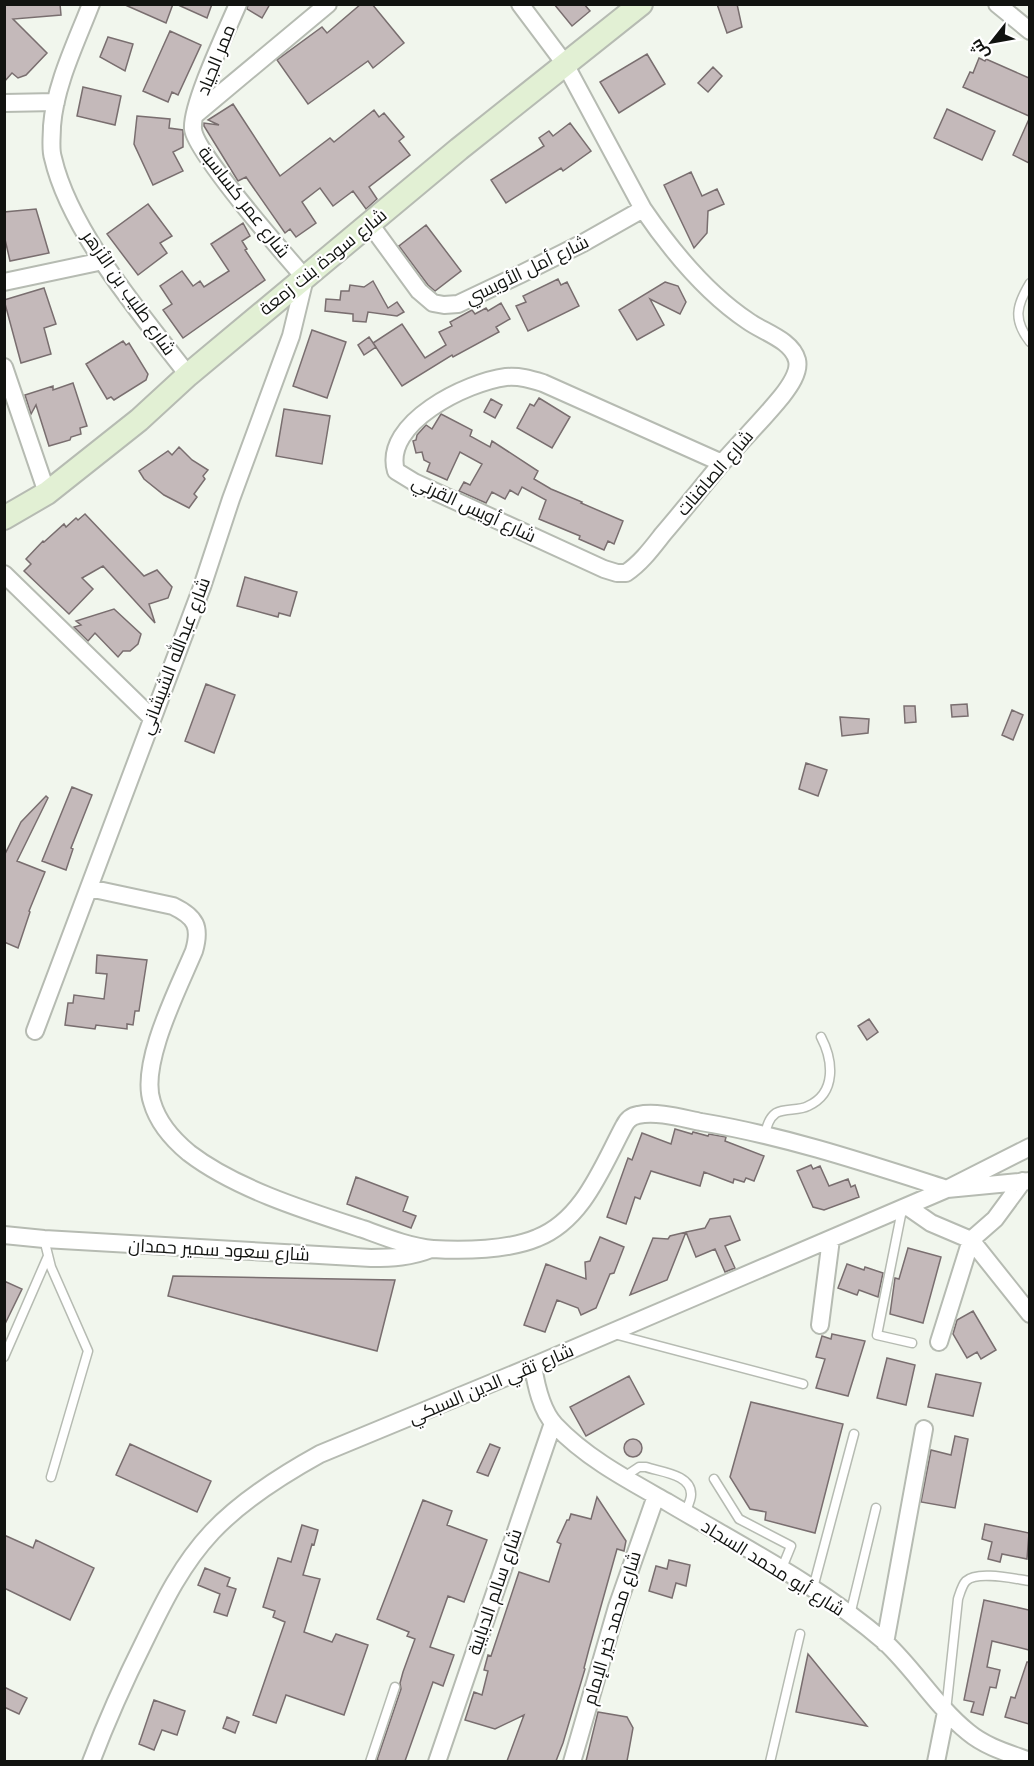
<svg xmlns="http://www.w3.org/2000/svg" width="1034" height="1766" viewBox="0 0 1034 1766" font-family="Inter,Cairo,sans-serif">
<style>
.building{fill:#c4b9ba;stroke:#796e6f;stroke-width:1.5}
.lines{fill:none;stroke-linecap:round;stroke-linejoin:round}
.lane-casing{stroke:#b6bbb2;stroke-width:11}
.street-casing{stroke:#b6bbb2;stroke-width:20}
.secondary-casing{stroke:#b6bbb2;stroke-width:26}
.lane{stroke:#fff;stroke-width:8}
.street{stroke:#fff;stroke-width:16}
.secondary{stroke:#e2f0d4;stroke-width:22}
.labels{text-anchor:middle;stroke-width:4.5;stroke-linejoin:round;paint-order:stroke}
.street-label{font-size:18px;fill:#111310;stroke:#fff}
</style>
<rect width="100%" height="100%" fill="#f1f6ed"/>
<!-- building -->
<path class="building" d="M4,4H60L61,15L13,19L47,53L26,75L18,78L12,73L4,82Z
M123,4H173L166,23Z
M176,4H212L207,18Z
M248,4H270L262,18L247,9Z
M361,4H372L404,43L373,68L368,61L308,104L277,60L322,27L327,33Z
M554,4H584L590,11L572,26Z
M717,4H737L742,27L727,33Z
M170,31L201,45L178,95L172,92L168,102L143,91Z
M108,37L133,44L125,71L100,57Z
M647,54L665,84L619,113L600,82Z
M979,58L985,61L986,59L1029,78V116L963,87L970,72L973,73Z
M713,67L722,76L708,92L698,83Z
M83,87L121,96L115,125L77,116Z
M233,104L280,176L330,138L334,142L374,110L379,117L384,113L404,137L399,141L410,155L369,187L377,199L366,209L353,191L333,206L320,188L302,202L316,223L296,237L290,229L285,233L246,177L238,181L204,126V123L219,125L208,120Z
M947,109L995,131L982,160L934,138Z
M137,116L170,119L169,128L183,130V147L173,152L183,171L153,185L134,144Z
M1029,119V163L1013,155Z
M570,123L591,151L563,171L561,168L506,203L491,180L544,146L539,138L549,131L553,136Z
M691,172L702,196L717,189L724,204L708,211L707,233L694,248L664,185Z
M148,204L172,236L160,243L167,253L138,275L107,234Z
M36,209L49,253L10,261L4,235V212Z
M243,223L250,236L242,241L247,249L245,250L265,280L183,338L163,310L172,304L160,286L182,271L193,286L200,281L204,287L229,271L211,244Z
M426,225L461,271L435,291L428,285L399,246Z
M558,279L561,285L567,282L579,306L528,331L516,306L526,302L523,296Z
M373,281L388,308L397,302L404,312L397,316L368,312L366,322L353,321V314L325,311L326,299L340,300L341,291H349L350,285L364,287Z
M665,282L678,286L686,302L680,314L650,299L664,325L637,340L619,310Z
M44,288L56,324L44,328L51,354L21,363L4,300Z
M501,303L510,319L496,327L499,332L453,357L452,355L402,386L373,343L402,324L425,358L446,345L439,332L452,326L450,322L472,310L475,314L486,308L488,311Z
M312,330L346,342L327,398L293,386Z
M369,337L376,347L364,355L358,345Z
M123,341L126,345L129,343L148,374L146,380L114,400L111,397L107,399L86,364Z
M73,383L87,426L80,428L81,434L71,437L70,440L49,446L36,405L31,414L25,395L53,386V390Z
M539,398L570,417L552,448L517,428L530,404L534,406Z
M491,399L502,405L495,418L484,412Z
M284,409L330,416L322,464L276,456Z
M441,414L472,430L470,436L490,447L492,441L538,471L534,479L551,489L582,502L581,503L623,521L614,544L608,541L604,550L579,539L580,536L539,519L546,500L522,487L518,495L510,490L505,499L492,492L486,503L459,491L464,482L470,485L482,464L460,452L447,480L427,471L430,463L424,460L422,452L416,453L413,441L416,440L417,435L426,425L432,429Z
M179,447L192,460L208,470L203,476L205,479L194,494L197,497L189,508L164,495L144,479L139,471L168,451L172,455Z
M85,514L144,576L157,570L172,587L168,598L149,604L155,623L103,566L82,578L93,589L69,614L24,571L31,564L26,559L43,541L44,542L64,524L66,527L76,518L78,520Z
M245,577L297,592L290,616L279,613L278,617L237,606Z
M114,609L141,634L138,644L130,651H123L118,657L95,633L88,641L74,627L81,625L76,621Z
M206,684L235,695L214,753L185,741Z
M967,704L968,716L952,717L951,705Z
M904,706H915L916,722L905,723Z
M1012,710L1023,715L1013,740L1002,735Z
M840,717L869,719L868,733L842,736Z
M806,763L827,770L818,796L799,789Z
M72,787L92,795L71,848L73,849L66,870L42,861Z
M46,796L48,798L17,861L45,872L29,911L30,912L18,948L4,942V856L21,822Z
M97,955L147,960L139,1011H135L133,1025L127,1024V1029L96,1025L95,1029L65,1025L68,1003H73L74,995L104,999L107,974L96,973Z
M869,1019L878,1032L867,1040L858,1026Z
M675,1129L692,1134L693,1132L708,1136L709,1134L726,1137L725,1141L764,1156L754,1181L746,1178L744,1182L734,1179L733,1183L704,1172L700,1186L651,1171L640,1199L635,1197L626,1224L607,1217L628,1158L632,1160L642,1133L671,1144Z
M811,1165L813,1169L820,1166L829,1186L848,1179L851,1187L855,1185L859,1197L824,1210L813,1207L797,1171Z
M356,1177L408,1197L403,1211L416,1216L411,1228L347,1204Z
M730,1216L740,1240L725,1246L735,1268L725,1272L715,1249L696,1257L686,1232L705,1228L710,1219Z
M686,1232L667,1280L630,1295L653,1238L668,1239L670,1236Z
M600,1237L624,1247L614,1273L610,1274L596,1308L581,1315L578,1308L557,1300L545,1332L524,1325L546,1264L586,1279L585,1262L590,1261Z
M908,1248L941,1257L923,1323L890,1314L895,1278L899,1279Z
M847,1264L864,1270L865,1267L883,1273L878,1297L859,1290L857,1295L838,1288Z
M173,1276L395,1280L377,1351L168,1296Z
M4,1281L22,1289L4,1326Z
M973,1311L996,1350L981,1359L977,1352L967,1358L953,1334L957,1320Z
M832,1334L865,1341L848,1396L816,1388L825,1359L816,1357L822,1336L831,1339Z
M887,1358L915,1365L906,1405L877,1398Z
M936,1374L981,1383L973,1416L928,1407Z
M629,1376L644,1404L586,1436L570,1407Z
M751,1402L843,1424L815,1533L765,1520L766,1512L750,1509L730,1477Z
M955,1436L968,1439L955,1508L921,1502L931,1450L951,1455Z
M624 1448a9 9 0 1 1 18 0a9 9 0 1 1-18 0Z
M130,1444L211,1481L197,1512L116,1475Z
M490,1444L500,1448L488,1476L477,1472Z
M597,1497L626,1541L624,1551L617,1549L589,1649L584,1668L585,1669L563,1743L556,1761H507L524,1715L495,1729L465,1720L474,1692L482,1695L488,1671L484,1670L488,1655L491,1656L519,1572L549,1582L561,1544L557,1542L567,1520H569L571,1514L591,1519Z
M423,1500L452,1511L447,1525L487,1540L464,1602L448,1596L430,1647L454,1655L443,1686L433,1682L405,1761H380L377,1760L401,1689L400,1683L403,1672L415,1639L407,1636L409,1632L377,1619Z
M985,1524L1029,1533L1027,1559L1002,1554L1000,1562L988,1559L992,1542L982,1539Z
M302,1525L318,1530L314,1545L312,1544L303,1575L320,1579L304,1632L332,1642L336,1634L368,1645L344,1715L286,1695L276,1723L253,1715L285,1622L273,1617L275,1611L263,1607L278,1558L291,1562Z
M4,1535L33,1548L36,1540L94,1568L70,1620L4,1588Z
M669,1560L690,1565L686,1586L676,1583L672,1598L649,1591L656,1566L667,1569Z
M205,1568L230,1578L227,1586L236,1589L227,1616L214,1612L220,1594L198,1585Z
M984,1600L1029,1610V1650L992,1641L987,1667L1000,1670L996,1688L990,1687L983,1715L971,1712L974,1702L964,1700Z
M808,1654L867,1726L796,1712Z
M1027,1662H1029V1724L1005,1717L1011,1697L1015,1698Z
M4,1687L27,1698L19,1714L4,1707Z
M154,1700L185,1711L177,1735L162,1730L154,1750L139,1744Z
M598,1712L627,1717L633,1728L627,1761H586Z
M227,1717L239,1722L235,1733L223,1728Z"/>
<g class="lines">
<!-- lane casing -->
<g class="lane-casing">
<path id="lane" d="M1030,283C1016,306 1013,320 1030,342
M765,1134C767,1126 769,1118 776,1113C785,1108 799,1111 808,1106C837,1093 833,1060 821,1037
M902,1210L877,1335L912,1343
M44,1239L51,1267L88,1351L51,1477
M614,1334L803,1384
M4,1357L48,1256
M624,1477L639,1467H646C660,1472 692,1474 691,1495C691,1500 687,1508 685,1513
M714,1479L739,1519L791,1546L782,1568
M813,1588L854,1434
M850,1615L876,1508
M946,1711L958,1599C960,1593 962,1585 966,1581C977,1570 1015,1579 1030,1581
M370,1762L395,1687
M770,1762L800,1634"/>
</g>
<!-- street casing -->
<g class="street-casing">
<path id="street" d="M91,4C76,43 55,85 52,126C52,136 50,149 53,158C70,232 142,315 188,375
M520,4L565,64L643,209C671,250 706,293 748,321C763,332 792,340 797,360C800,372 789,387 782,396C761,422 737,445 715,471C698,492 681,513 663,534C652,548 641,563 626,573H617L604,569L414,482L396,471C382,423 467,382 506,377C520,376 530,379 543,383L722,463
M997,4L1030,31
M4,103L56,102
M195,115L328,4
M370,224L419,291L433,303L444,305L458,304L521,274L583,243L643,209
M4,282L103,261
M4,367L47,493
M4,574L152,718
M89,888L173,906C196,917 201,927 194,951C179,987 139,1064 152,1102C158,1123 172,1139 189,1153C236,1189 307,1211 363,1229C385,1237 410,1247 433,1249C463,1251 509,1250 537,1238C583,1220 602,1167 624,1126C627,1120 631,1116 638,1115C657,1111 681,1118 701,1122C785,1136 866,1163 947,1189L1030,1147
M35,1031L202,587L231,499L291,336L305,278C285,255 195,152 193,129C191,105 227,30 238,4
M908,1207L931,1223L971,1240L1030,1314
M4,1235L44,1239L371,1258C392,1258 411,1257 431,1249
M820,1325L831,1239
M939,1342L971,1240L995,1219L1023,1181
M533,1366C536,1385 541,1410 555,1425C586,1458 628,1480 667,1502C741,1546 819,1585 885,1642C915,1670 936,1706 968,1732C986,1747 1008,1753 1030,1761
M885,1643L924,1429
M91,1762C107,1720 125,1680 145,1640C164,1601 182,1564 212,1532C242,1500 282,1475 320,1454L533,1366L947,1189L1030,1181
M437,1762L553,1423
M572,1762L617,1607L656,1496
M936,1762L946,1712"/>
</g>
<!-- secondary casing -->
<g class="secondary-casing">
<path id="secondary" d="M4,518L47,493L139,420L188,375L459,149L641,4"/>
</g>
<!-- lane -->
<use href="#lane" class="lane"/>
<!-- street -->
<use href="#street" class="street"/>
<!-- secondary -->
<use href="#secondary" class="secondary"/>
</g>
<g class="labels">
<!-- street labels -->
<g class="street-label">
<text transform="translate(216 60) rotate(-68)" y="6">ممر الجياد</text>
<text transform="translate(244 202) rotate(52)" y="6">شارع عمر كساسبة</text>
<text transform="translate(323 262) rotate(-39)" y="6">شارع سودة بنت زمعة</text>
<text transform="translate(527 270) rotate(-26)" y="6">شارع أمل الأويسي</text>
<text transform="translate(129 293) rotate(55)" y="6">شارع طليب بن الأزهر</text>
<text transform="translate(715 473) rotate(-49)" y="6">شارع الصافنات</text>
<text transform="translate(474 509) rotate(25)" y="6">شارع أويس القرني</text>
<text transform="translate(175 656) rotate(-69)" y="6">شارع عبدالله الشيشاني</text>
<text transform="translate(219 1250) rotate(3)" y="6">شارع سعود سمير حمدان</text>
<text transform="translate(491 1384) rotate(-23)" y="6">شارع تقي الدين السبكي</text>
<text transform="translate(773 1568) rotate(32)" y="6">شارع أبو محمد السجاد</text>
<text transform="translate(495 1592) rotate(-71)" y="6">شارع سالم الدبايبة</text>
<text transform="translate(612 1628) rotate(-73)" y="6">شارع محمد خير الإمام</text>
</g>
</g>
<!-- border -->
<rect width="1034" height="1766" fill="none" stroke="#111310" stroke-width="12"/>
<!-- north arrow -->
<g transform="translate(992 42) rotate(239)" stroke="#ffffff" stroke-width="4.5" paint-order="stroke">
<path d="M0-4.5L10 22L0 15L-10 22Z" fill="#111310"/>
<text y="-9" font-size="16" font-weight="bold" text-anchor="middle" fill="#111310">ش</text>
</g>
</svg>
